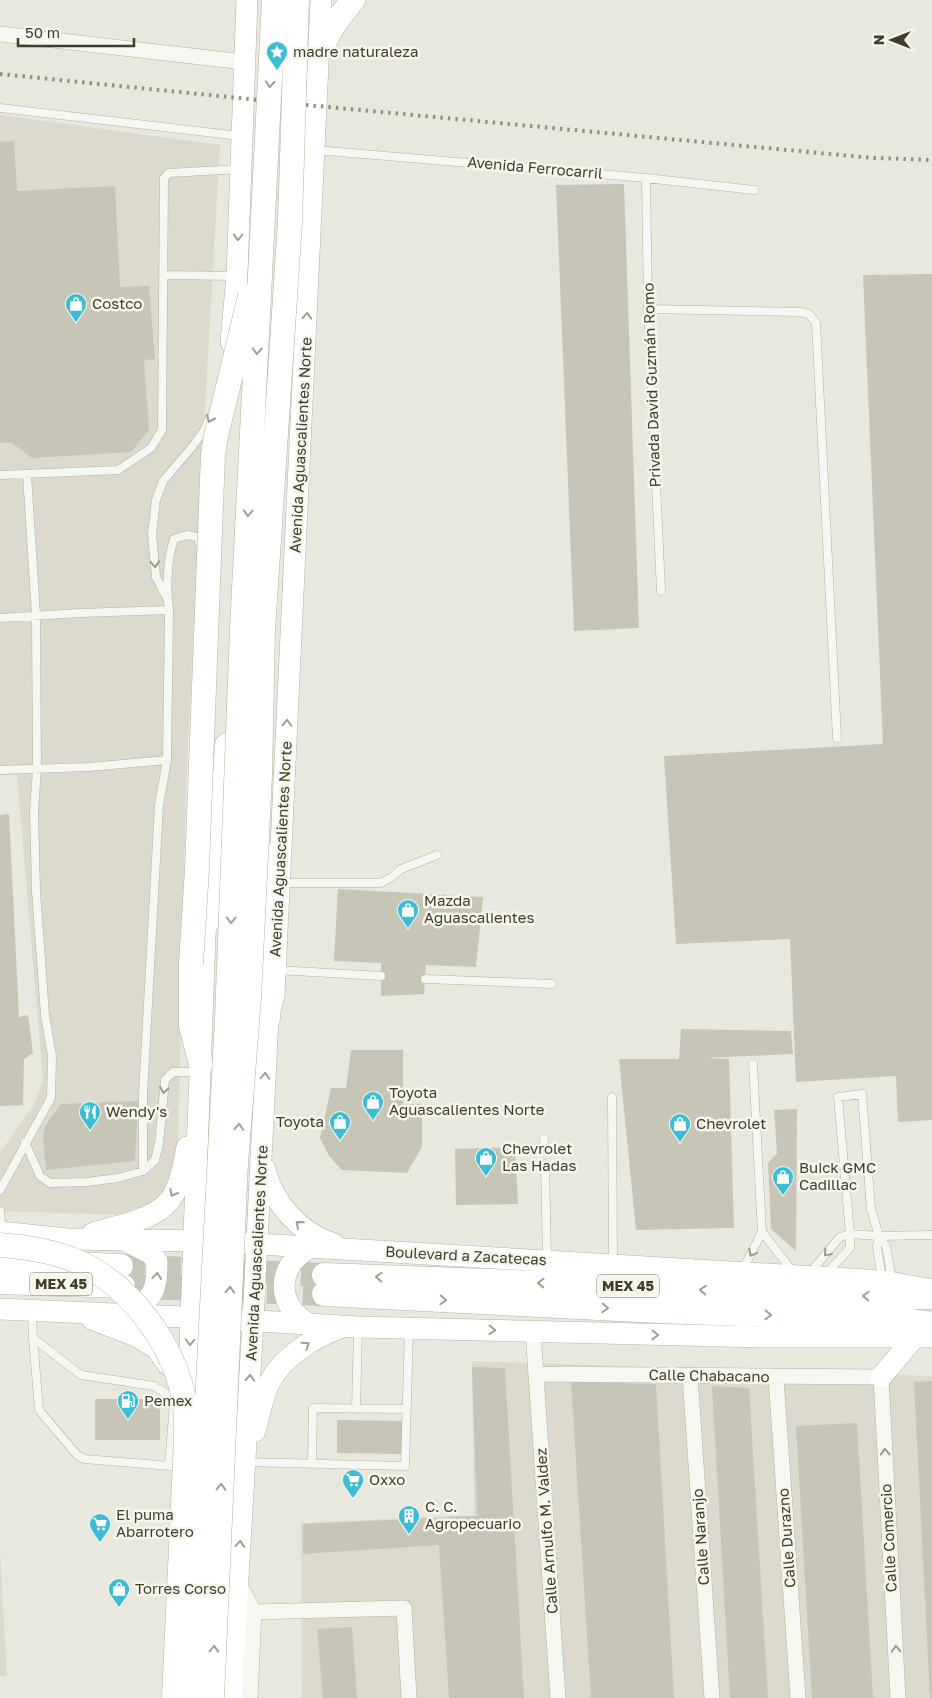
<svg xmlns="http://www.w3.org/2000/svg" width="932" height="1698" viewBox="0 0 932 1698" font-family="'Golos Text',sans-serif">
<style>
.built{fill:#dbdacc}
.building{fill:#c6c5b6}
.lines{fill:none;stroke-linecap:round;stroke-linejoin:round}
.primary-tunnel{stroke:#c7c6ba;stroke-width:24;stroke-dasharray:24 12;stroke-linecap:butt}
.service-casing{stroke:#b3b2a4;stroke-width:9}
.minor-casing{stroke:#b3b2a4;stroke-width:16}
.tertiary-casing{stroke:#b3b2a4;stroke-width:20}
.secondary-casing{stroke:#b3b2a4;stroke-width:22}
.primary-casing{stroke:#b5b39d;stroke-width:25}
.service{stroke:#f7f7f2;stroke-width:8}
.minor{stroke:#f7f7f2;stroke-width:15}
.tertiary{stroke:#f7f7f2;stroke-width:19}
.secondary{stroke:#fff;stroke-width:21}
.primary{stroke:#fff;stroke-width:24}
.rail{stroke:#939177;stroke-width:4;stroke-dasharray:2.5 5;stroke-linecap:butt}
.primary-bridge-casing{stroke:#b5b39d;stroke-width:25;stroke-linecap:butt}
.primary-bridge{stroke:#fff;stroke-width:24}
.oneway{stroke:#a09f93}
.oneway2{stroke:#9c9b8c}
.labels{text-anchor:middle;stroke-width:5;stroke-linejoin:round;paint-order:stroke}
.shield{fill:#f6f5ee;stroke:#777663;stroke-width:1}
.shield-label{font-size:14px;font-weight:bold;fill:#413f27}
.poi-label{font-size:15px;fill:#413f27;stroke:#f6f5ee;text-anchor:start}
.street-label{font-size:15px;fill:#413f27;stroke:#f6f5ee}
</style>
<rect width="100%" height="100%" fill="#e9e8df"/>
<!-- built -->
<path class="built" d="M0,115L220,145L203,443L186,785L178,1153L169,1188L155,1203L123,1215L0,1211V1152L33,1107L43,1080L17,775H0Z
M472,1361L932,1376V1698H302L301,1523L474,1515Z
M0,1550L7,1677L0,1676Z"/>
<!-- building -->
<path class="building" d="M14,141L17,191L115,186L120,287L149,286L155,359L144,360L149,430L131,452L32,458L11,442L0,443V142Z
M624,184L639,628L574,631L556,185Z
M932,274V1120L898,1122L896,1076L796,1082L790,939L676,944L664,756L883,744L863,275Z
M9,814L19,1017L28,1015L33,1053L24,1059L23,1105L0,1106V815Z
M338,889L483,897L476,967L426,965L424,994L381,996V963L334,961Z
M681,1029L791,1031L793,1054L705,1058L729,1059L734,1228L636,1230L619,1059H679Z
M351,1050H403V1104H422V1147L407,1173L342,1170L329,1156L320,1138L331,1088H346Z
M138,1101L135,1161L46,1170L43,1137L45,1126L61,1104Z
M797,1109L796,1251L771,1229L768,1163L777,1153L774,1110Z
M515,1147L518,1204L456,1205L455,1149Z
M472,1367L505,1368L524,1698H449L439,1545L303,1554V1524L477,1516Z
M932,1381V1698H930L914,1382Z
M571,1382L656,1384L674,1698H591Z
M712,1386L749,1388L768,1698H730Z
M95,1399H160V1440H95Z
M337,1420L403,1421V1454L337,1453Z
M857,1423L873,1698H812L796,1426Z
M352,1627L357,1698H323L317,1629Z"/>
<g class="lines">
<!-- primary-tunnel -->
<path class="primary-tunnel" d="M121,1266L324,1275
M123,1286L324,1294"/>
<!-- service casing -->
<g class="service-casing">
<path id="service" d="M0,108L240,136
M315,150L646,178L754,190
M646,178L648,309L661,591
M164,275L235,276
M648,309L800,312L809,314L816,323L837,738
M0,475L118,470L151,448L162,430L164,178L169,173L240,169
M167,598L156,577L152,534L156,500L163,481L192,447L205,429L210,417
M0,618L80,613L169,610
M0,770L89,767L167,760
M281,883H381L392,877L401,869L437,855
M277,970L381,976
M425,979L552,984
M612,1097L613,1263
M544,1139V1150
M25,1142L40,1176L50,1183L87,1182L118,1178L143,1171L155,1160L159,1144L165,1080L173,1072H198
M545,1164L547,1259
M143,1171V1094L159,805L167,760L169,610C166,589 167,559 174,539L187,535L197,537L202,548
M0,1190L51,1098L52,1056L45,1015L36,891L34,811L37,770L36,615L27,474
M0,1211L2,1231
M762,1232L793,1272
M879,1236L877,1247L882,1278
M742,1271L762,1232L753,1064
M809,1274L840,1237L850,1234L879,1236L932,1235
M826,1274L850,1248V1234L838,1097L862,1094L871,1209L879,1236L886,1246L892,1280
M32,1313L33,1338L39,1410L77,1455L84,1459L183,1467
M33,1338L81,1375L154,1386L169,1395L174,1403L169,1466
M356,1409L358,1328
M247,1462L405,1466L409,1329
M312,1463L313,1408L406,1409"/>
</g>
<!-- minor casing -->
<g class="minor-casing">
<path id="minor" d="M0,34L244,62
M533,1331L558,1698
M537,1374L881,1377L898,1698
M690,1376L712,1698
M776,1377L798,1698
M252,1612L404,1608L409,1698"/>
</g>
<!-- tertiary casing -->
<g class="tertiary-casing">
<path id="tertiary" d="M237,1584L252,1612L248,1698"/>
</g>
<!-- secondary casing -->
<g class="secondary-casing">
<path id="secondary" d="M231,342L237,276L247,0
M265,1169C273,1204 300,1233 334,1244
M0,1232L67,1239L207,1241
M93,1233C119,1225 162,1220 175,1192C182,1178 184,1162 187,1147
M126,1241L150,1253L157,1261C157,1291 154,1296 131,1314
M242,1243L883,1281L932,1290
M0,1309L205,1318
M92,1319L138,1337L156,1348L168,1365
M240,1320L358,1327L766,1337H932
M309,1324C275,1305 276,1265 311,1247
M881,1377L914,1338
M188,1400L206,909
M255,1431C259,1417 262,1400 268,1386C279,1359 314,1337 340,1328
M231,1698L253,1321L268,1018L274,995L321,0"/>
</g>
<!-- primary casing -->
<g class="primary-casing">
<path id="primary" d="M319,52L335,23L353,0
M267,856L263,993L268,1018
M205,926L216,903L227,745
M191,964V1026L201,1064
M0,1261L121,1266
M324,1275L651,1287L749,1293L881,1297H932
M0,1282L123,1286
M324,1294L658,1311L905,1320L932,1324"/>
</g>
<!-- service -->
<use href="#service" class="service"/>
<!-- minor -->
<use href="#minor" class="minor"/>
<!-- tertiary -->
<use href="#tertiary" class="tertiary"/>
<!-- secondary -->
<use href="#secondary" class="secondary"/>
<!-- primary -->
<use href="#primary" class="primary"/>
<!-- rail -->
<path class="rail" d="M0,74L317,106L873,158L932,160"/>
<!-- primary-bridge casing -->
<g class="primary-bridge-casing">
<path id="primary-bridge" d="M191,964L197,869L213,454L216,436L250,296
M0,1245C26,1247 54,1251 78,1262C132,1286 176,1347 185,1405C186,1417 185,1428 186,1440L174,1698
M194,1698L206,1422L227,1018L242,629L274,0
M212,1698L236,1163L249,998L260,775L263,630L290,222L297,0"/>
</g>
<!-- primary-bridge -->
<use href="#primary-bridge" class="primary-bridge"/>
</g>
<!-- one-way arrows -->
<defs><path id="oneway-chevron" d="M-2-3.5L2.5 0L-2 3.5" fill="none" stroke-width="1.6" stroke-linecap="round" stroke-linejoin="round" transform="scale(1.25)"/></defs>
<g class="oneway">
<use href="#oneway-chevron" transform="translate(270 84) rotate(93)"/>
<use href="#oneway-chevron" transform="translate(238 237) rotate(92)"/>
<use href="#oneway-chevron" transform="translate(307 316) rotate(-87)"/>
<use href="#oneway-chevron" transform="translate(257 351) rotate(93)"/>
<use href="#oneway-chevron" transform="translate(248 513) rotate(93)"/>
<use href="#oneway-chevron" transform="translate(287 723) rotate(-87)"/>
<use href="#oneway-chevron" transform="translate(231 920) rotate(92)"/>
<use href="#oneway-chevron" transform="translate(265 1076) rotate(-88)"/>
<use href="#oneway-chevron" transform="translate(239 1127) rotate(-86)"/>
<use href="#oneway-chevron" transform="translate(173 1193) rotate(120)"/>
<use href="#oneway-chevron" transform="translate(299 1224) rotate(-139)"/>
<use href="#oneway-chevron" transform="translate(157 1276) rotate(-84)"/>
<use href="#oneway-chevron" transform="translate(379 1277) rotate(-178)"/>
<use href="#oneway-chevron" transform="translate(541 1283) rotate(-178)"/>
<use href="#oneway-chevron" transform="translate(230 1290) rotate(-87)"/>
<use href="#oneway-chevron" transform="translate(703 1290) rotate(-176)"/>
<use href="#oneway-chevron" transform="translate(866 1296) rotate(-178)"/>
<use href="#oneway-chevron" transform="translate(443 1300) rotate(3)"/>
<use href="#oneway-chevron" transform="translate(605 1308) rotate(3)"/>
<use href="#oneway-chevron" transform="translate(768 1315) rotate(2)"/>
<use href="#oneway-chevron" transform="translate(492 1330) rotate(2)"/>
<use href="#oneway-chevron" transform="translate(655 1335) rotate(1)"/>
<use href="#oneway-chevron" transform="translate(190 1342) rotate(92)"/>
<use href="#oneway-chevron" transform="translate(306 1345) rotate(-34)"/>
<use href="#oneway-chevron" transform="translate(250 1378) rotate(-87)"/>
<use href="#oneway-chevron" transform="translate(221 1487) rotate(-88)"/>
<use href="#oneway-chevron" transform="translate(240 1544) rotate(-86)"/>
<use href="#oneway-chevron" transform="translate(214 1649) rotate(-88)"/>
</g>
<g class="oneway2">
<use href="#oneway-chevron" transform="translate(210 419) rotate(114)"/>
<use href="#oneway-chevron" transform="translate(155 564) rotate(85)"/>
<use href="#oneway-chevron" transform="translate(164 1090) rotate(99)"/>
<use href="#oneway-chevron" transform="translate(752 1253) rotate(118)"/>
<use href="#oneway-chevron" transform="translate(827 1253) rotate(131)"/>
<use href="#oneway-chevron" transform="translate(885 1452) rotate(-93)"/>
<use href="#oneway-chevron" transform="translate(896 1649) rotate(-93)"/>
</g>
<!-- icons -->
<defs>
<g id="sight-pin" transform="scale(1.125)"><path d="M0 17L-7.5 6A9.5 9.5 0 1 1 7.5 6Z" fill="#3cbdd5" stroke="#f6f5ee"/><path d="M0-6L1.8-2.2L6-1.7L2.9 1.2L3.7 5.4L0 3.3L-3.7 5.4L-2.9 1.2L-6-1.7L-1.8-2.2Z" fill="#fff"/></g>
<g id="shop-pin" transform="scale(1.125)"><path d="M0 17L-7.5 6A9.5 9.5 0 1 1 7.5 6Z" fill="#3cbdd5" stroke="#f6f5ee"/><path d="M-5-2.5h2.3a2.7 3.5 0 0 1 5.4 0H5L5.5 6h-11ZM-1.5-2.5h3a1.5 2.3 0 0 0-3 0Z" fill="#fff"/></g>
<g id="restaurant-pin" transform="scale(1.125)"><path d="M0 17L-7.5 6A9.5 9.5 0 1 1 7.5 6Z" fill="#3cbdd5" stroke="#f6f5ee"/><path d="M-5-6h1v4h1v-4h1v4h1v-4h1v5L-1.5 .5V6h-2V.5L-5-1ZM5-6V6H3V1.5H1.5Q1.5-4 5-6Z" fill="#fff"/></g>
<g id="fuel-pin" transform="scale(1.125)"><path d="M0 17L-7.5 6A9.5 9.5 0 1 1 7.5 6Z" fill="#3cbdd5" stroke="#f6f5ee"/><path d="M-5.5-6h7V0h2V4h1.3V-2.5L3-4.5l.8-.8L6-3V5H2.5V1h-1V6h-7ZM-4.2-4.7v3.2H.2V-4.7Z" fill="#fff"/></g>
<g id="supermarket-pin" transform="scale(1.125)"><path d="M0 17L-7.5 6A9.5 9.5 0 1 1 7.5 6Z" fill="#3cbdd5" stroke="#f6f5ee"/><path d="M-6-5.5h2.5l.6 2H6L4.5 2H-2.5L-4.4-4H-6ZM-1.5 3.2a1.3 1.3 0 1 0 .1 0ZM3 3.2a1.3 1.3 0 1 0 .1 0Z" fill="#fff"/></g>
<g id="building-pin" transform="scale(1.125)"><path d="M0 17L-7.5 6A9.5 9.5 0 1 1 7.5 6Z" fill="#3cbdd5" stroke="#f6f5ee"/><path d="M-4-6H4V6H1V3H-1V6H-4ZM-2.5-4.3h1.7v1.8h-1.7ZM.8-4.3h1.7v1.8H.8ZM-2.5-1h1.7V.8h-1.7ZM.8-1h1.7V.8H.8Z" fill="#fff"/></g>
</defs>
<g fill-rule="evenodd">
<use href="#sight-pin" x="277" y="52"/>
<use href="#shop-pin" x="76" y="304"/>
<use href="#shop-pin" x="408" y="910"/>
<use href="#shop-pin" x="373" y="1102"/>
<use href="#restaurant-pin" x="90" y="1112"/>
<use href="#shop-pin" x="340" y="1122"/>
<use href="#shop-pin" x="680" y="1124"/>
<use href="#shop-pin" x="486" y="1158"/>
<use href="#shop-pin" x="783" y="1177"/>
<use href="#fuel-pin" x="128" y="1401"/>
<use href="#supermarket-pin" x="353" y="1480"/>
<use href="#building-pin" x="409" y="1516"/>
<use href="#supermarket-pin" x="100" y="1524"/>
<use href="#shop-pin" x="119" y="1589"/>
</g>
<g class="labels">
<!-- shield labels -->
<g class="shield">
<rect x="30" y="1272.5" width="62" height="23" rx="4"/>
<rect x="597" y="1274.5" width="62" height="23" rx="4"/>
</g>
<g class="shield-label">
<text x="61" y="1289">MEX 45</text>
<text x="628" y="1291">MEX 45</text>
</g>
<!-- poi labels -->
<g class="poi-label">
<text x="293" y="57">madre naturaleza</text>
<text x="92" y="309">Costco</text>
<text x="424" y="906">Mazda<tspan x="424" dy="17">Aguascalientes</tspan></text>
<text x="389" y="1098">Toyota<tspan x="389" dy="17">Aguascalientes Norte</tspan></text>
<text x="106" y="1117">Wendy's</text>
<text x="324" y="1127" text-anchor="end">Toyota</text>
<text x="696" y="1129">Chevrolet</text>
<text x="502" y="1154">Chevrolet<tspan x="502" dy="17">Las Hadas</tspan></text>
<text x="799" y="1173">Buick GMC<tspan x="799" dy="17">Cadillac</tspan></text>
<text x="144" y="1406">Pemex</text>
<text x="369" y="1485">Oxxo</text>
<text x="425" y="1512">C. C.<tspan x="425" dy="17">Agropecuario</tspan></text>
<text x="116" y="1520">El puma<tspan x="116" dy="17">Abarrotero</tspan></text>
<text x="135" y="1594">Torres Corso</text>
</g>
<!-- street labels -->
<g class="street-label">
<text transform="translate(535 168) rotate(5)" y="5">Avenida Ferrocarril</text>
<text transform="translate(652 385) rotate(-92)" y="5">Privada David Guzmán Romo</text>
<text transform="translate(301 445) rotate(-87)" y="5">Avenida Aguascalientes Norte</text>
<text transform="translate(281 849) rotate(-87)" y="5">Avenida Aguascalientes Norte</text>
<text transform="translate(257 1253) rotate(-87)" y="5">Avenida Aguascalientes Norte</text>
<text transform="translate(466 1256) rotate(3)" y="5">Boulevard a Zacatecas</text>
<text transform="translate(709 1376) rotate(1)" y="5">Calle Chabacano</text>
<text transform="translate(547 1531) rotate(-94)" y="5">Calle Arnulfo M. Valdez</text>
<text transform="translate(701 1537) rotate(-94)" y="5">Calle Naranjo</text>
<text transform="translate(787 1538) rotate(-94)" y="5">Calle Durazno</text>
<text transform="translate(889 1538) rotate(-93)" y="5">Calle Comercio</text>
</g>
</g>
<!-- north arrow -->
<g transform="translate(892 40) rotate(270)" stroke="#f6f5ee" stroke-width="4" paint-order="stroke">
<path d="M0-4L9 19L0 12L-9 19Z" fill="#413f27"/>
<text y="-8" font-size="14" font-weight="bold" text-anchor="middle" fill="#413f27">N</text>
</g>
<!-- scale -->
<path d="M18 38v8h116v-8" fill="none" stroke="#413f27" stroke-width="2.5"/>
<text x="25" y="38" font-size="15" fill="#413f27" stroke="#f6f5ee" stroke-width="4" paint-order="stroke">50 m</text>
</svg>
